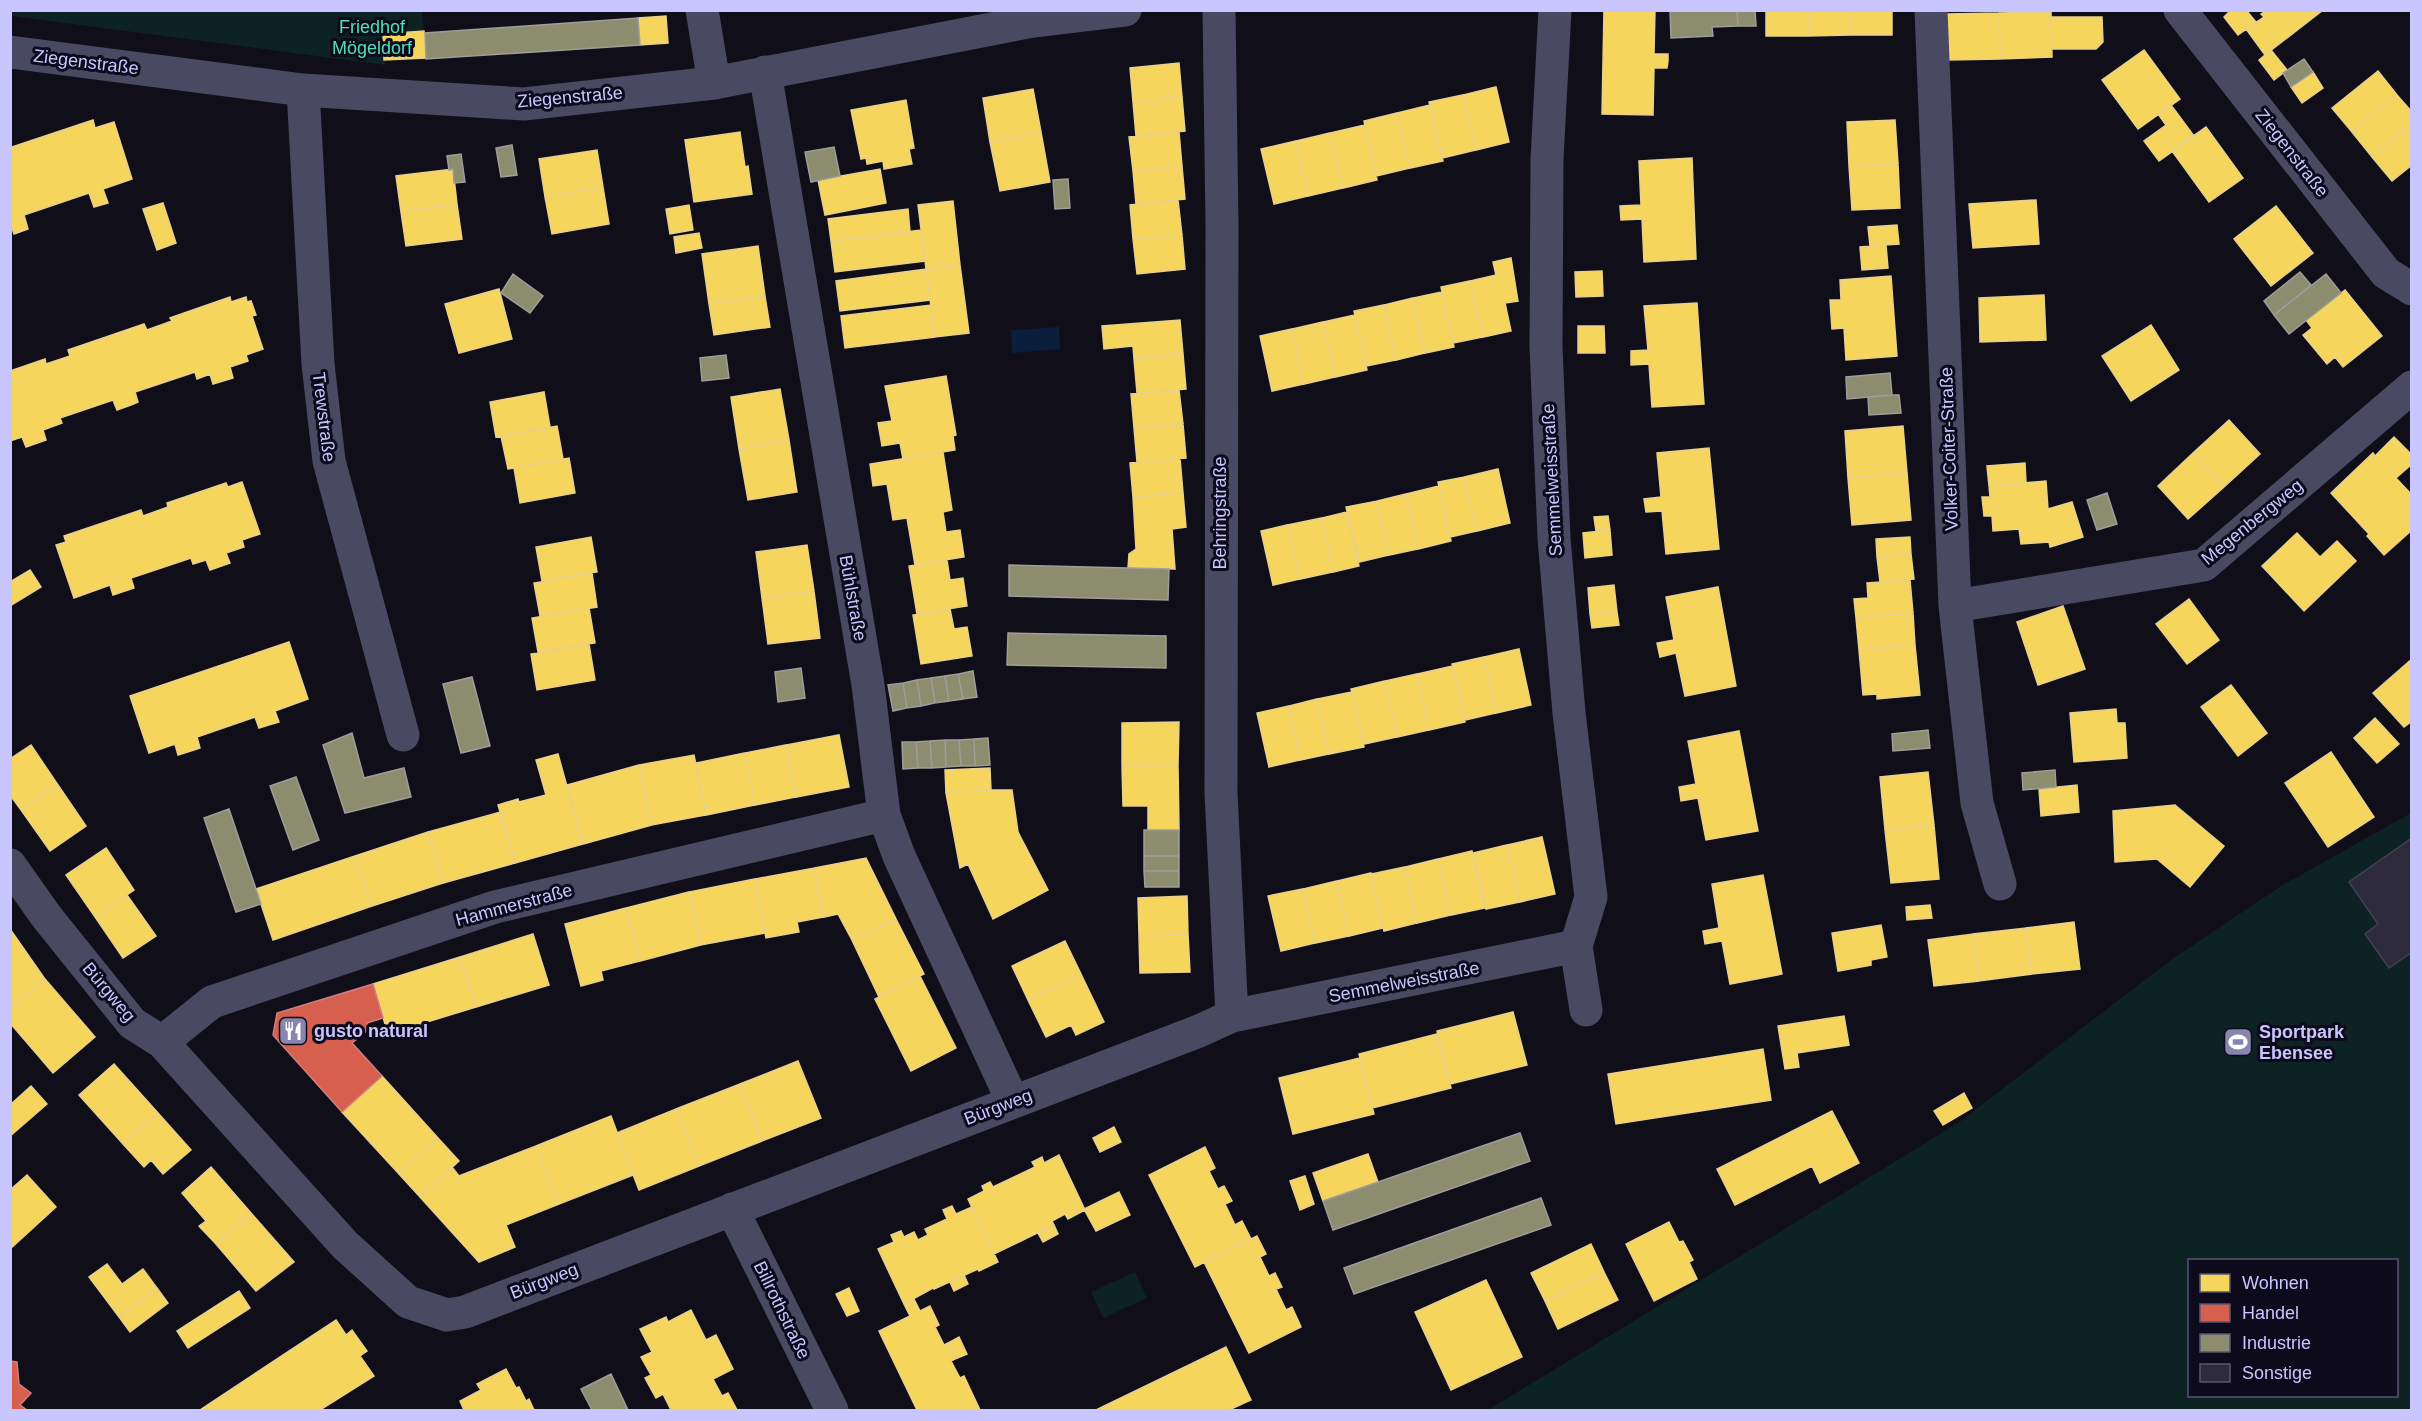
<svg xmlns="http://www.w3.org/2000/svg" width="2422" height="1421" viewBox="0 0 2422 1421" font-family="Arial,sans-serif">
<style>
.green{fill:#0d2222;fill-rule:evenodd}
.water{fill:#0b1f3c}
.homes{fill:#f6d55c;stroke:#e8d08d;stroke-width:1.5}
.shops{fill:#d6604d;stroke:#d27e82;stroke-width:1.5}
.industry{fill:#8c8c6e;stroke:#9e9d9a;stroke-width:1.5}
.building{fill:#2d2b3b;stroke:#423f57;stroke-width:1.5}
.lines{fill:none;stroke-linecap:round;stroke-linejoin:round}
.minor{stroke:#494961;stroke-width:33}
.labels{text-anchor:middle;stroke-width:6;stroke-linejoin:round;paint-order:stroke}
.park-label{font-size:18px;fill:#50e0b6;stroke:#0d0a1c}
.street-label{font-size:18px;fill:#c9c5ff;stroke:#0d0a1c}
.poi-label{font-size:18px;font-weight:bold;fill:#c9c5ff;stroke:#0d0a1c;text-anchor:start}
</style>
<rect width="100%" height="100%" fill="#100e18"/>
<!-- green -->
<path class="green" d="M11,10L422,11L426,58L385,60V65L11,16Z
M2411,813V1410H1488L1958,1123L2171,960L2281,886ZM2190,1260H2396V1396H2190Z
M1135,1272L1147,1298L1103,1318L1091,1292Z"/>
<!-- water -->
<path class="water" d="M1059,327L1060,349L1012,353L1011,330Z"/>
<!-- homes -->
<path class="homes" d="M1604,10H1655L1654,54H1668V61L1667,68H1654L1653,115L1602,114Z
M1766,10H1808V36H1766Z
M1808,10H1850V35L1808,36Z
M1850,10H1892V35H1850Z
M2231,10H2246L2256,22L2238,35L2224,17Z
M2267,10H2323L2265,55L2246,29L2264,17L2261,14Z
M2051,12L2052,57L2000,59L1999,13Z
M1999,13L2000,59L1948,60L1947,14Z
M666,16L668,43L640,45L638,18Z
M2051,17H2102L2103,42L2096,49H2052Z
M424,31L426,58L384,60L383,34Z
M2144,50L2180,99L2138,129L2102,80Z
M2271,50L2287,70L2274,80L2259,60Z
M1179,63L1182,97L1133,102L1130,68Z
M2378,71L2397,95L2352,132L2332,108Z
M2313,72L2323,88L2302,103L2291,87Z
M1496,87L1509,142L1476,150L1463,95Z
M1033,89L1041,132L990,142L983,98Z
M1463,95L1476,150L1442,158L1429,102Z
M2397,95L2412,112V124L2372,157L2352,132Z
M1182,97L1185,131L1136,136L1133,102Z
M906,100L914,148L909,149L912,164L884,169L883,161L867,164L866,158L861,159L851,110Z
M1430,105L1443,161L1410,168L1397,113Z
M2171,105L2194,136L2159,161L2144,141L2166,125L2158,114Z
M1397,113L1410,168L1376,176L1364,121Z
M93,120L95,128L114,122L132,179L103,189L108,203L94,207L89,193L24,215L28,229L14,234L10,222V143L12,147Z
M1895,120L1898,164L1849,166L1847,122Z
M2412,124V165L2392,181L2372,157Z
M1365,125L1377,180L1343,188L1330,133Z
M2206,127L2243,178L2209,202L2172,151Z
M740,132L745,167L748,166L752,194L694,202L685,140Z
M1041,132L1050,182L1000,191L990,142Z
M1179,132L1182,166L1133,171L1129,137Z
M1330,133L1343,188L1308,196L1296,141Z
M1296,141L1308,196L1274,204L1261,149Z
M597,150L603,187L545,197L539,159Z
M1692,158L1696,259L1644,262L1642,219L1621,220L1620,206L1641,205L1639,161Z
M1898,164L1900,208L1852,210L1849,166Z
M1182,166L1185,199L1136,204L1133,171Z
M453,169L457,204L401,212L396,176Z
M880,169L886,203L825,215L818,180Z
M603,187L609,224L552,234L545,197Z
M1178,200L1182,235L1133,239L1130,205Z
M2036,200L2039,244L1973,248L1969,204Z
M953,201L960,265L926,269L918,205Z
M163,203L176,243L157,250L143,209Z
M457,204L462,239L406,246L401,212Z
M689,205L693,230L670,234L666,209Z
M2276,206L2313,253L2271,286L2234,239Z
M908,209L910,232L831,241L828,219Z
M1897,225L1899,244L1870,246L1868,227Z
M921,230L925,261L835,272L831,241Z
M699,233L702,248L676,253L674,237Z
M1182,235L1185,269L1137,274L1133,239Z
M1886,245L1888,268L1862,270L1860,247Z
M758,246L765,296L709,304L702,254Z
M1511,258L1518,301L1505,303L1511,331L1483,337L1470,281L1496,275L1493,262Z
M960,265L969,333L935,337L926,269Z
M926,269L930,300L840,311L836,281Z
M1602,271L1603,296L1576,297L1575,272Z
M1891,276L1897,356L1846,360L1844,328L1832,329L1830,300H1841L1840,280Z
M1470,281L1483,337L1453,343L1441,287Z
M499,289L512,339L459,353L445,304Z
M2345,290L2382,336L2343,367L2335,357L2327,364L2303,335L2312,328L2306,320Z
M1442,292L1454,347L1425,353L1413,298Z
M2044,295L2046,340L1980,342L1979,298Z
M765,296L770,327L714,335L709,304Z
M230,297L231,302L246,297L247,302L251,301L256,315L252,316L263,349L246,355L248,361L230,367L233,378L213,384L210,374L197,379L195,372L135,392L138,402L131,405L117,410L113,400L60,418L62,423L43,430L46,440L26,447L22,437L10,441V371L45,359L46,364L70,356L68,350L144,324L147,330L172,321L170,318Z
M1413,298L1425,353L1396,360L1384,305Z
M1697,303L1704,404L1652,407L1649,364L1631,365V351L1648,350L1644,306Z
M931,305L935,337L845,348L841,316Z
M1384,305L1396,360L1366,366L1354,311Z
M1355,315L1367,370L1335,377L1323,322Z
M1180,320L1183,354L1134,359L1133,346L1104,349L1102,326Z
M1323,322L1335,377L1304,384L1292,329Z
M2151,325L2179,370L2131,401L2102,356Z
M1578,326H1604L1605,353H1578Z
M1292,329L1304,384L1272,391L1260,336Z
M1183,354L1186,389L1137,393L1134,359Z
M946,376L956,435L953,436L955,450L903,459L900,443L882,446L878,423L892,421L885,386Z
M780,389L789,440L739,449L731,397Z
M1179,390L1183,424L1134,428L1131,394Z
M544,392L550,427L496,437L490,402Z
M2229,420L2260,454L2224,487L2193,453Z
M1183,424L1186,458L1137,462L1134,428Z
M557,426L563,459L508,469L501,436Z
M1903,426L1907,473L1848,478L1845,431Z
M2394,437L2412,455V464L2396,478L2412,495V530L2384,555L2367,536L2369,534L2331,493L2373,453L2375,456Z
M789,440L797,492L748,500L739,449Z
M1709,448L1719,549L1666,554L1662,511L1646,512L1644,499L1661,497L1657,453Z
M943,452L952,510L943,512L946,532L960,530L964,557L915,565L907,518L893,520L887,484L873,486L870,464Z
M2193,453L2224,487L2188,519L2158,486Z
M569,458L575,493L520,503L514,468Z
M1180,458L1183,493L1133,497L1130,463Z
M2025,463L2026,483L1989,486L1987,466Z
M1498,469L1510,523L1477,531L1464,477Z
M1907,473L1911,520L1852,525L1848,478Z
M1464,477L1477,531L1450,537L1438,482Z
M2046,481L2048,509L2072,502L2083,537L2050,547L2049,542L2021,544L2019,529L1993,531L1992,516H1984L1982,497H1990L1989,486Z
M242,482L260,534L242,540L244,547L226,553L230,563L210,570L206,560L193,564L191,558L131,578L134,588L113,595L110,585L74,598L56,545L66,542L64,536L141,510L143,516L168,507L167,503L226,483L228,487Z
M1439,486L1451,541L1418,549L1406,494Z
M1183,493L1186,527L1172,529L1175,569L1128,568L1129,554L1136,549L1133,497Z
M1406,494L1418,549L1389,555L1377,501Z
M1377,501L1389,555L1359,562L1346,507Z
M1347,512L1359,566L1333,572L1322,518Z
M1608,516L1610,530L1596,531L1594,517Z
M1322,518L1333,572L1300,579L1287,525Z
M1287,525L1300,579L1273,585L1261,531Z
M1610,530L1612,555L1585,558L1583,533Z
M2297,533L2320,557L2337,541L2356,561L2304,611L2262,566Z
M591,537L597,572L542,581L536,547Z
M1910,537L1911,554L1877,557L1876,539Z
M807,545L814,591L762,598L756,552Z
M1911,554L1914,579L1880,582L1877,557Z
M947,560L950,580L963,578L967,606L917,614L909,566Z
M30,570L41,587L10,606V582Z
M592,573L597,607L540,616L534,583Z
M1910,580L1913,613L1856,618L1854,599L1868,598L1867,583Z
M1614,585L1617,612L1590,614L1588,588Z
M1718,587L1736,686L1685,696L1676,653L1660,657L1657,643L1674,640L1666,597Z
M814,591L820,638L768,644L762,598Z
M2189,599L2219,640L2187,664L2156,624Z
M2063,606L2085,669L2038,685L2017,622Z
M589,608L595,643L538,652L532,618Z
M950,609L954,629L967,627L972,656L921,664L913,615Z
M1617,612L1619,625L1592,628L1590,614Z
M1913,613L1915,645L1859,650L1856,618Z
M289,642L308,699L275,711L279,722L272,724L259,728L255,717L197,737L200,748L194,750L178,755L175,744L149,753L130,696Z
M589,644L595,680L537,690L531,654Z
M1915,645L1920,695L1877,699V694L1863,695L1859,650Z
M1519,649L1531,705L1496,713L1484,657Z
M1484,657L1496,713L1465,720L1452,664Z
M2412,659V721L2404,727L2373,693Z
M1453,666L1465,722L1429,730L1417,674Z
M1417,674L1429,730L1397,737L1385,681Z
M1385,681L1397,737L1364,744L1351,689Z
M2231,685L2267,733L2238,756L2201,707Z
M1352,692L1364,747L1329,754L1317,699Z
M1317,699L1329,754L1300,760L1289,706Z
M1289,706L1300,760L1269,767L1257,713Z
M2116,709L2117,723H2125L2127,758L2074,762L2070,713Z
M2375,718L2399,744L2377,763L2354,738Z
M1179,722L1178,765H1122V723Z
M1739,731L1758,831L1706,840L1698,798L1681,801L1679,787L1696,784L1688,741Z
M839,735L849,787L796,797L786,745Z
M31,745L58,785L21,810L10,795V759Z
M786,745L796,797L755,805L745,753Z
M2331,752L2374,817L2328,847L2285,783Z
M745,753L755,805L706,815L696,763Z
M558,754L583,844L515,863L498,805L518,799L519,802L546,795L536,760Z
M694,755L706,815L652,825L639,765Z
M639,765L652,825L583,844L567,785Z
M1122,765H1178L1179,830H1148V806H1123Z
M990,768L991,790L946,793L945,770Z
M1928,772L1934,825L1885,830L1880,777Z
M58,785L86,826L50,851L21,810Z
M2077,785L2079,812L2041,816L2039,789Z
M991,790H1012L1018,832L1048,890L993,919L968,864L960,868L946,793Z
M2175,805L2224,846L2190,887L2157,859L2115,862L2113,811Z
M501,812L515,863L443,883L428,832Z
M1934,825L1939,879L1891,883L1885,830Z
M428,832L443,883L372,906L355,856Z
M1542,837L1555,894L1520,902L1507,845Z
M1507,845L1520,902L1486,909L1473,853Z
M106,848L134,890L95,917L66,875Z
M1472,851L1485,908L1451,915L1438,859Z
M355,856L372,906L273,940L256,889Z
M866,858L896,919L852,940L838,914L824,917L814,868Z
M1438,859L1451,915L1417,923L1405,867Z
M1405,867L1417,923L1384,931L1371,874Z
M814,868L824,917L797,922L799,932L766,938L755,879Z
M1371,873L1383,928L1349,936L1337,881Z
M1763,875L1782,974L1730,984L1722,941L1705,944L1703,931L1719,928L1712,884Z
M755,879L765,933L701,945L689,892Z
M1337,881L1349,936L1315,943L1303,889Z
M1303,889L1315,943L1281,951L1268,896Z
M689,892L701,945L640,961L626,908Z
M127,895L156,936L123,958L95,917Z
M1187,896L1188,934L1139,936L1138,898Z
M1930,905L1932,918L1907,920L1906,907Z
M626,908L640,961L601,971L603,980L581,986L565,924Z
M896,919L924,974L879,997L852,940Z
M2074,922L2080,969L2032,974L2026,928Z
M1881,925L1887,957L1871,960V965L1838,971L1832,933Z
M2026,928L2032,974L1979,981L1973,934Z
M10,929L45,979L10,1009Z
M533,934L549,985L476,1007L460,957Z
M1188,934L1190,972L1140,973L1139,936Z
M1973,934L1979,981L1934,986L1928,940Z
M1065,941L1081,974L1028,1000L1012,966Z
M460,957L476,1007L388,1034L373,984Z
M1081,974L1104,1022L1076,1035L1071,1025L1046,1037L1028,1000Z
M920,976L956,1048L911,1071L875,999Z
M45,979L95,1037L53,1073L10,1023V1009Z
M1513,1012L1527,1065L1450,1084L1437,1031Z
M1844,1016L1849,1045L1797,1053L1799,1067L1785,1069L1778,1026Z
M1437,1034L1451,1088L1372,1108L1359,1054Z
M1763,1049L1771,1100L1616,1124L1608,1074Z
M1360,1058L1374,1114L1293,1134L1279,1078Z
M798,1061L821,1118L762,1141L740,1084Z
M114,1064L158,1113L123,1144L79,1095Z
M382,1076L438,1138L399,1174L342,1112Z
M740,1084L762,1141L699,1166L676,1109Z
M31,1086L47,1104L10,1136V1105Z
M1964,1093L1972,1108L1943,1125L1934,1111Z
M676,1109L699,1166L639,1190L617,1133Z
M1832,1111L1859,1163L1820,1183L1812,1166L1735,1205L1717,1169Z
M158,1113L191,1150L163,1174L151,1160L144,1167L123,1144Z
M611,1116L633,1175L559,1204L536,1146Z
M1114,1127L1121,1142L1100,1152L1093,1138Z
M438,1138L459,1161L420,1197L399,1174Z
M536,1146L559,1204L506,1225L515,1247L479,1262L420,1197L452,1167L459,1176Z
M1205,1147L1215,1168L1209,1171L1218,1189L1224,1186L1232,1201L1225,1204L1235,1225L1242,1221L1251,1239L1195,1267L1149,1175Z
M1368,1154L1378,1182L1323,1201L1313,1173Z
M1059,1155L1085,1210L1068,1219L1065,1214L1052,1221L1054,1225L994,1254L968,1199L984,1191L982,1186L990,1182L993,1187L1035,1167L1032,1162L1042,1157L1044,1163Z
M211,1167L251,1213L216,1244L199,1226L206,1221L182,1193Z
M27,1175L56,1207L10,1249V1190Z
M1305,1176L1314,1204L1300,1210L1290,1181Z
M1119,1192L1130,1215L1096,1231L1084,1209Z
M952,1206L956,1214L972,1207L998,1262L979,1271L978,1269L934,1289L933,1288L904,1304L878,1249L894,1242L891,1235L901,1231L904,1237L914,1232L918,1240L928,1235L925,1229L947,1219L943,1210Z
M251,1213L294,1262L256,1291L216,1244Z
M1669,1222L1679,1242L1683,1241L1693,1260L1689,1262L1697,1279L1654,1301L1626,1244Z
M1054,1225L1058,1234L1043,1242L1038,1233Z
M1257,1236L1266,1254L1260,1257L1269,1276L1275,1273L1282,1287L1276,1289L1286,1310L1292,1307L1301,1327L1249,1353L1204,1262Z
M1591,1244L1604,1272L1545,1301L1531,1273Z
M107,1264L122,1284L143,1269L157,1288L119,1317L89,1277Z
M1604,1272L1618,1300L1558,1329L1545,1301Z
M964,1275L968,1284L954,1291L950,1282Z
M1486,1280L1522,1357L1451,1390L1415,1312Z
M157,1288L168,1303L130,1332L119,1317Z
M849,1288L859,1311L847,1316L836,1294Z
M239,1291L250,1308L188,1348L177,1331Z
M914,1299L920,1311L930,1306L939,1325L935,1327L944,1345L948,1343L955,1359L951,1361L960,1378L964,1376L980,1410H917L879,1331L910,1316L904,1304Z
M691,1310L706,1340L716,1335L733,1369L713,1379L722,1396L728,1393L737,1410H671L663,1394L656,1398L645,1378L651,1375L641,1357L652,1352L640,1329L666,1317L668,1322Z
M336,1320L346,1335L352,1330L367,1351L360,1356L374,1376L320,1410H200Z
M959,1337L967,1354L955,1359L948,1343Z
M1226,1347L1251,1400L1229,1410H1096Z
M506,1369L516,1388L519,1387L526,1401L529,1399L534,1410H464L460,1401L481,1390L477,1384Z"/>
<!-- shops -->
<path class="shops" d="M373,984L383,1018L367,1023L369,1029L352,1043L382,1076L342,1112L273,1035L277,1013Z
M10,1361L17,1362L19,1384L31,1393L20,1405L27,1410H10Z"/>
<!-- industry -->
<path class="industry" d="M1670,10H1737L1738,26L1712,27L1713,36L1671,38Z
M1737,10H1755L1756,26H1738Z
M638,18L640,45L426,59L425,33Z
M2304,59L2313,72L2291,87L2283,73Z
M512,145L517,175L501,177L496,148Z
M834,147L840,176L811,182L805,152Z
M461,154L465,182L454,183L453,169L449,170L447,156Z
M1068,179L1070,208L1055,209L1053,180Z
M2300,272L2311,285L2274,315L2264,301Z
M513,274L543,296L530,313L501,293Z
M2326,274L2341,293L2289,334L2274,315Z
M726,355L729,378L702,381L700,358Z
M1890,373L1892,395L1847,399L1846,377Z
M1892,395H1899L1901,413L1869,415L1868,397Z
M2107,493L2117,524L2097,530L2087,500Z
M1009,565L1169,569L1168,600L1009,596Z
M1008,633L1166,636V668L1007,665Z
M801,668L805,698L778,702L775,672Z
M973,671L977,697L963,699L958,674Z
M958,674L963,699L949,701L945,676Z
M945,676L949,701L935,703L931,678Z
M472,677L490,746L461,753L443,684Z
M931,678L935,703L921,706L917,680Z
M917,680L921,706L907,708L903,683Z
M903,683L907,708L893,711L888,685Z
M1928,730L1930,748L1893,751L1892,734Z
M352,733L364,778L404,768L411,797L345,813L323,745Z
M988,738L990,765L975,766L974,739Z
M974,739L975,766H961L959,740Z
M945,740H959L961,766L946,767Z
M945,740L946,767L932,768L930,741Z
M930,741L932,768H918L916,742Z
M902,742H916L918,768L903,769Z
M2055,770L2056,787L2023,790L2022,773Z
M296,777L319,840L293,850L270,786Z
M229,809L261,904L236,912L204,818Z
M1144,830H1179V856H1144Z
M1144,856H1179V871H1144Z
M1144,871H1179V887H1145Z
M1520,1133L1530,1161L1333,1230L1323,1201Z
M1541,1198L1551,1225L1354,1294L1344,1268Z
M611,1374L628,1410H592L581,1389Z"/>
<!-- building -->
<path class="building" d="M2412,838V952L2389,968L2365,934L2378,924L2349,882Z"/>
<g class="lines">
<!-- minor -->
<path class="minor" d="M702,10L714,83
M1219,10L1222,225L1221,793L1232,1016
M1555,10L1547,159L1546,347L1554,538L1569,713L1591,897L1576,946L1586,1010
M1931,10L1955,606L1977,803L2000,884
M2180,10L2386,273L2412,289
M10,52L303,90L524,104L714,83L1033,21L1125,10
M765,72L868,685L884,815L899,856L1013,1102
M303,90L318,364L329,461L403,735
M1955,606L2204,565L2412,387
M10,865L46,916L132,1023L162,1042L345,1245L408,1302L447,1315L465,1312L1199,1031L1232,1016L1576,946
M162,1042L212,1002L495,907L884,815
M732,1209L832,1410"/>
</g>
<!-- icons -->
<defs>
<g id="restaurant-square" transform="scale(1.5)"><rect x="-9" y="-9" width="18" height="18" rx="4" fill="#8885ae" stroke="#0d0a1c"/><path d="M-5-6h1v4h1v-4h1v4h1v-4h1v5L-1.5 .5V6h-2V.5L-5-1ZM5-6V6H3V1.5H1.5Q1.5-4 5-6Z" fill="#fff"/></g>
<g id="stadium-square" transform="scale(1.5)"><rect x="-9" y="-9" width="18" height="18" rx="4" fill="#8885ae" stroke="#0d0a1c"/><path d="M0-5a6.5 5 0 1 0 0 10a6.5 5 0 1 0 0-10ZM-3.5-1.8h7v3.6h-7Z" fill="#fff"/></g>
</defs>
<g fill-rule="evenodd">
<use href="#restaurant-square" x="293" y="1031"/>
<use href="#stadium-square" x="2238" y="1042"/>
</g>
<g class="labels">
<!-- park labels -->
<g class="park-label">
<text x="372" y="33">Friedhof<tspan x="372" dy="21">Mögeldorf</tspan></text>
</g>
<!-- street labels -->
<g class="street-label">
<text transform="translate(86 62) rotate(7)" y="6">Ziegenstraße</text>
<text transform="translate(570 97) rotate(-5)" y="6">Ziegenstraße</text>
<text transform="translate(2292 153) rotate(52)" y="6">Ziegenstraße</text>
<text transform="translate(324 417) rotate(83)" y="6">Trewstraße</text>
<text transform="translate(1949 449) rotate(-92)" y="6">Volker-Coiter-Straße</text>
<text transform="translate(1552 480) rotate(-93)" y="6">Semmelweisstraße</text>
<text transform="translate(1220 513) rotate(-90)" y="6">Behringstraße</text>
<text transform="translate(2252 522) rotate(-39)" y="6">Megenbergweg</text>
<text transform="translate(853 598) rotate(80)" y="6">Bühlstraße</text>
<text transform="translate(514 905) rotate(-15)" y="6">Hammerstraße</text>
<text transform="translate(1404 982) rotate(-11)" y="6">Semmelweisstraße</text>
<text transform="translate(109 992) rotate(50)" y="6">Bürgweg</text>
<text transform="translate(998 1107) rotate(-21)" y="6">Bürgweg</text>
<text transform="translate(544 1281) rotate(-21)" y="6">Bürgweg</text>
<text transform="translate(782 1310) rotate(64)" y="6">Billrothstraße</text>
</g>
<!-- poi labels -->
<g class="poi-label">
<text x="314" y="1037">gusto natural</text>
<text x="2259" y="1038">Sportpark<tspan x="2259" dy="21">Ebensee</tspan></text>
</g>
</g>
<!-- border -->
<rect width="2422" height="1421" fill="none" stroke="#c9c5ff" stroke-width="24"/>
<!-- legend -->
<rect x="2188" y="1259" width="210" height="138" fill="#0d0a1c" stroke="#585577" stroke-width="1.5"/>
<rect x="2200" y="1274" width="30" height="18" fill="#f6d55c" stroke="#585577" stroke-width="1.5"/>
<text x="2242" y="1289" font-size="18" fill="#c9c5ff">Wohnen</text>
<rect x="2200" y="1304" width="30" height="18" fill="#d6604d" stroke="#585577" stroke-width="1.5"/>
<text x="2242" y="1319" font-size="18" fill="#c9c5ff">Handel</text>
<rect x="2200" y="1334" width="30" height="18" fill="#8c8c6e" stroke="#585577" stroke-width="1.5"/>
<text x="2242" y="1349" font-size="18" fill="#c9c5ff">Industrie</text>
<rect x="2200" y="1364" width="30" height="18" fill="#2d2b3b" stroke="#585577" stroke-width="1.5"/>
<text x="2242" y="1379" font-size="18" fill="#c9c5ff">Sonstige</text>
</svg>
